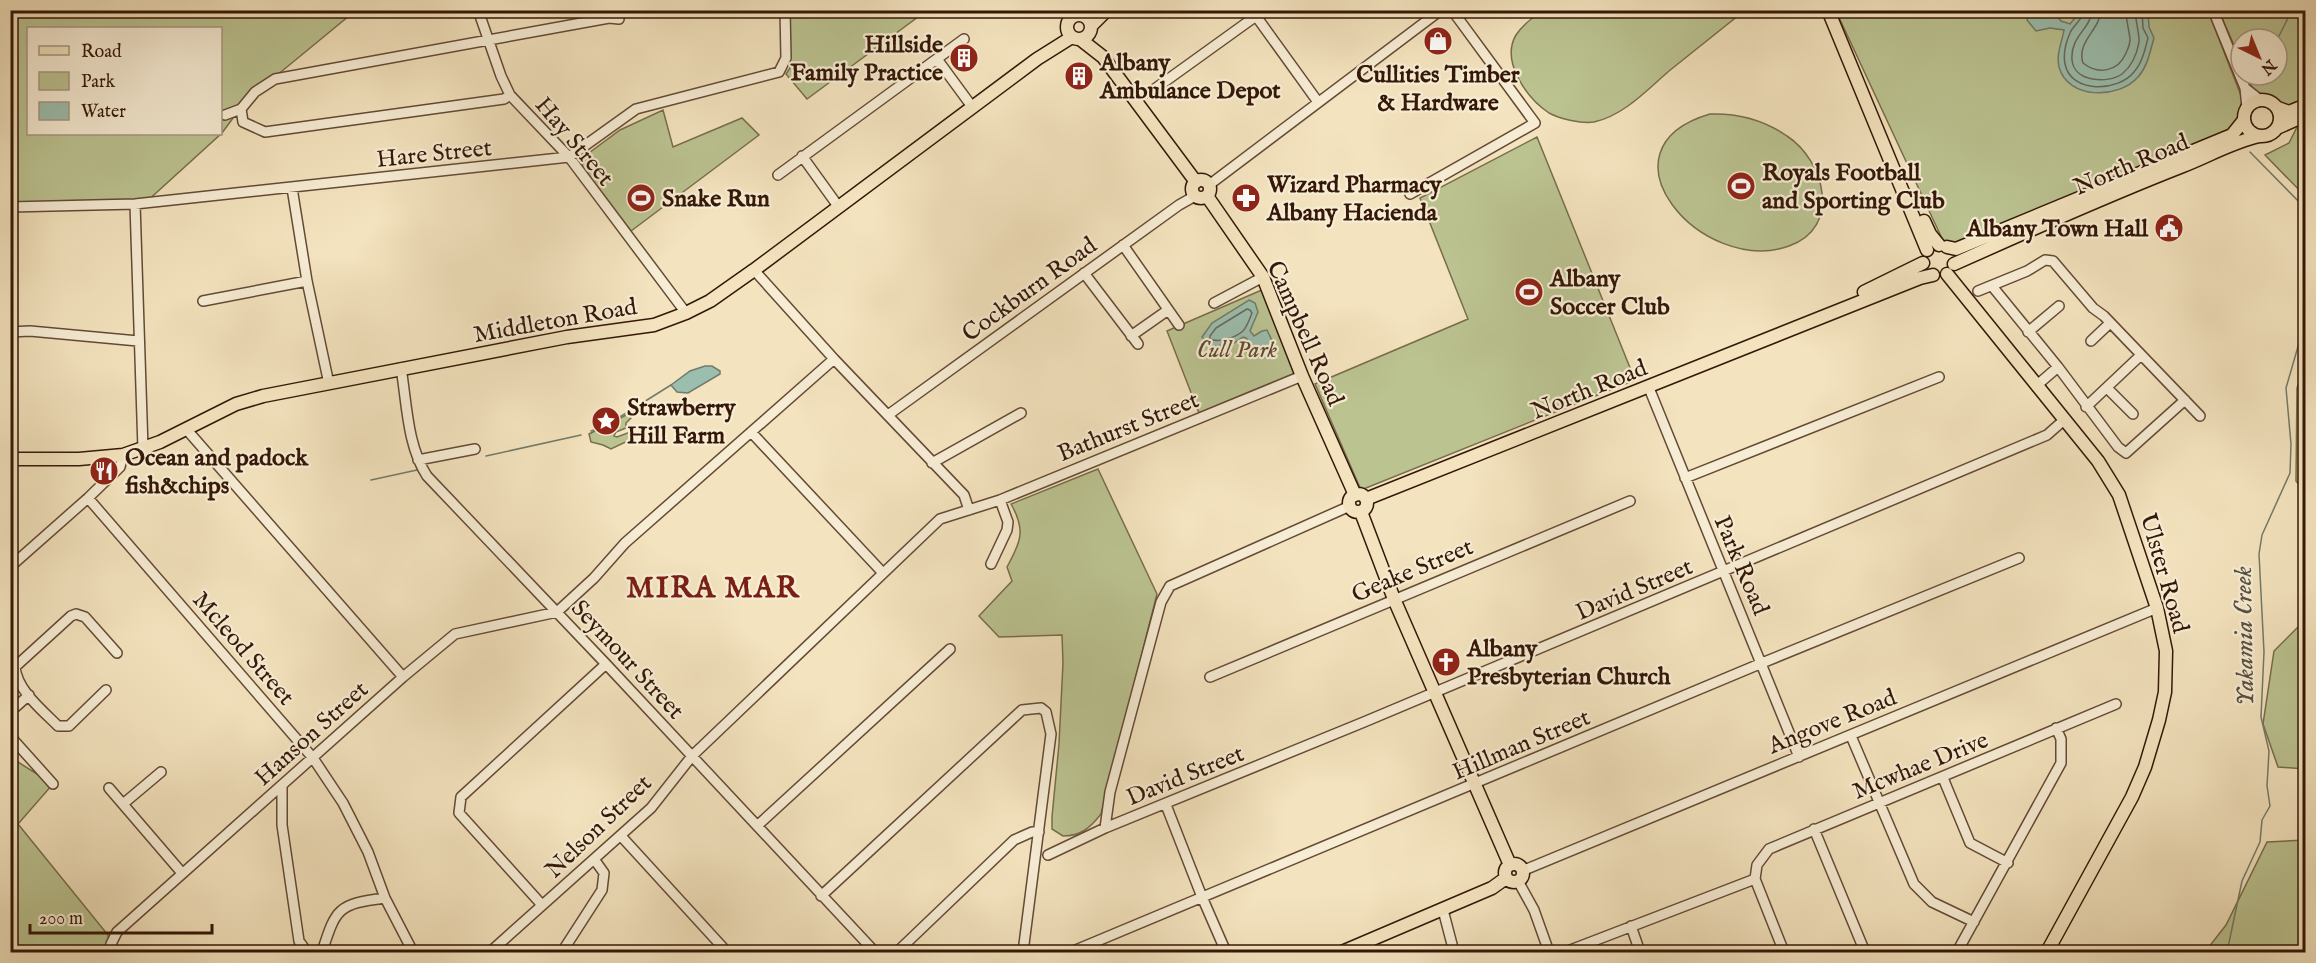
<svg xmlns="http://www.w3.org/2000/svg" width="2316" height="963" viewBox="0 0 2316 963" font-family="'IM FELL English',serif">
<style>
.green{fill:#bbc391;stroke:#786d4c;stroke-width:1.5;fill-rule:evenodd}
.water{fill:#9bbeae;stroke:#727b6b;stroke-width:1.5}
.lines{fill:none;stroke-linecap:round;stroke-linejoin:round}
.shore{stroke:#686a5a;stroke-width:1.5}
.stream{stroke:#727b6b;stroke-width:1.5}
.minor-casing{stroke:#644a35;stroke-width:12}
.major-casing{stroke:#341707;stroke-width:15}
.minor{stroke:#f7edd5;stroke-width:9}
.major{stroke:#f3e3be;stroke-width:12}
.labels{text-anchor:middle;stroke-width:4.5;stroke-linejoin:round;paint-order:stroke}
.poi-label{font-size:24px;font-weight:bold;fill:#341707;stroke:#f7edd5;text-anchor:start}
.street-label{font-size:24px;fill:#341707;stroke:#f7edd5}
.park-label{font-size:24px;font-style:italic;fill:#5c4b30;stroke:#f7edd5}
.water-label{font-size:26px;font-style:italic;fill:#585141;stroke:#f7edd5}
.district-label{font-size:30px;font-weight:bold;letter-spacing:1.5px;fill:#7a1f14;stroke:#f7edd5}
</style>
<rect width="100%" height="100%" fill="#f3e3be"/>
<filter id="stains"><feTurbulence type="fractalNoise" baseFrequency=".00333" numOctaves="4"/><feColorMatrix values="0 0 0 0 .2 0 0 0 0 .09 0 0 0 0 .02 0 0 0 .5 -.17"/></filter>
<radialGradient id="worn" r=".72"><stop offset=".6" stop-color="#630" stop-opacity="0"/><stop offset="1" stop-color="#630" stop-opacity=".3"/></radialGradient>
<!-- green -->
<path class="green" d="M10,11H355L276,76L253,91L222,133L145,203L11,207ZM28,28H220V134H28Z
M790,11H926L807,99L786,74L790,68Z
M1542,11V10L1744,11C1719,31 1694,51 1669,71C1647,90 1623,116 1594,122C1582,124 1560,119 1549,113C1528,99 1500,62 1516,35C1522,26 1533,17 1542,11Z
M1836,11H2208L2242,98C2243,112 2237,122 2229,132L1965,241L1945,245Z
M2219,11H2305V101L2294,106L2282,105L2275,99L2260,95L2254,92L2247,75H2277V39H2241V61Z
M663,110L673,147L742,118L759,135L631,231L582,166L585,156L620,130Z
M1710,114C1738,113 1764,120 1787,136C1825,161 1842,228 1789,246C1702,277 1591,149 1710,114Z
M2305,122V196L2265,155L2289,143L2298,125Z
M1537,137L1635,380L1361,490L1315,384L1468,319L1420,198Z
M1264,289L1295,373L1199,413L1167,331Z
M2305,361L2306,492H2305L2296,481L2297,388Z
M630,413L631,418L626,423V428L616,432L614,436L617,437L630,432L633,435L630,440L611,449L603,445L591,442L589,434Z
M1098,469L1157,594L1101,814C1090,828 1081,836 1063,836L1052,829V817L1059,744L1063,663L1062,635L999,637L979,616L1012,581L1007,567C1021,542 1026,530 1011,504Z
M2305,620V769L2278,767L2263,724L2274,651Z
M10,757L53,784L18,824L108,935L111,952H11Z
M2305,840V952H2205L2226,925L2267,842Z"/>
<!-- water -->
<path class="water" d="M2036,11H2053L2061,21L2070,24L2081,11H2148L2149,27L2154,38C2150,51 2148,66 2138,77C2119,99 2068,100 2059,67C2056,54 2062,42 2064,30L2050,28L2036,31L2027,20L2028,14Z
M1249,300L1255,303L1258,312L1250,331L1254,336L1262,331L1267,330L1275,347L1276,353L1273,357C1264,358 1251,358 1246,351L1249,342L1246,338L1243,337L1234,343L1211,347L1202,337L1212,323Z
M705,366H712L720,371V374L688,393L677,392L671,385L690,371Z"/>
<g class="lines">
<!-- shore -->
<path class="shore" d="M2084,10C2083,20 2073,25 2070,33C2066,42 2063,54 2065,64C2071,94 2118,92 2134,72C2142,63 2145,50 2148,38L2143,28L2142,10
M2092,10C2091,29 2070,36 2072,60C2074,82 2108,84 2122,74C2132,66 2137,54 2139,42C2140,38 2135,17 2135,10
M2101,10C2100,30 2076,42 2083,63C2098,75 2118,72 2126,53C2128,49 2130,43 2130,39C2129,30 2126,20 2126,10
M1247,309L1250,310L1252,313C1250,318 1247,327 1243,331C1235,338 1219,343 1210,339V336L1216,328Z"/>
<!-- stream -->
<path class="stream" d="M2022,10L2028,18
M2277,40L2292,10
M2257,81L2260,75
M2250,152L2306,209
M591,431L607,425L671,385
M486,456L581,435
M371,480L417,470
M2227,952L2242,881L2260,842L2262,820L2270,806L2267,786L2269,751L2261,717L2264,652L2259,554L2262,535L2290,473L2291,444L2286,388L2306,319"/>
<!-- minor casing -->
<g class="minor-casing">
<path id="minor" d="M478,10L501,76L510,95L569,157L686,313
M1066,10L1069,20
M1073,10L1078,15
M2213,10L2245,88L2247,108
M937,59L973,108
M2245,88L2260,100
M1149,93L1256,16L1318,102
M241,109L255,92L275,79L609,18L619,19
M241,109L243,122L265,132L504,99L510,95
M225,115L241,109
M802,156L838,206
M778,175L964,39
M1209,185L1441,10
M292,188L307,281L329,384
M1410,194L1535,123L1452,10
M135,204L143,449
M10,207L135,204L569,157L636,109L779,72L786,58L785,10
M1123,245L1179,325
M754,270L834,359L964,495L969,510
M1084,273L1138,344
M1992,286L2058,367L2118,447L2126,453L2185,400
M1978,291L2027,271L2045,260L2053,261L2093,308L2104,316L2200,416
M203,301L307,281
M1214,303L1263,277
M10,332L30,331L138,341
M2028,332L2059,306
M1131,336L1168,310
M2091,341L2110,323
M401,368C407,404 407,445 427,476L606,664L875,952
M2036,386L2058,367
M1649,388L1799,757
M2107,388L2133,414
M2086,407L2141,355
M888,415L1179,205L1195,196
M187,430L403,677
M751,432L883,573
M418,460L475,449
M932,463L1021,413
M1685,478L1939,377
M88,498L313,758L343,803L368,852L385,898
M991,564L1007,530L1008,522L1000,500
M10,567L88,498L120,467L123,455
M1210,677L1630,501
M106,690L69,726H58C42,710 17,690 15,667L71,616L76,614L85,617L117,653
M10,712L29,695
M10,736L53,784
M1851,736L1914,884L1932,902L1974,922
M1943,778L1970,843L2008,863
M282,786V825L299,941L307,952
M109,788L182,873
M123,804L161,772
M1166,805L1202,897L1226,952
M757,826L950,649
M1105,828L1110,792L1161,602L1170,586L1350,506
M1814,829L1865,952
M621,836L727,952
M1048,855L1105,828L1364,722L2047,435L2064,420
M1522,871L2157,608
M1755,879L1757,865L1769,849L2116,704
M1755,879L1784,952
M1518,881L1534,910L1549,952
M821,896L1022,710L1041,708L1046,712L1051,734L1023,952
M542,905L459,813L461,797L606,664
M1443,910L1454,952
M1631,926L1640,952
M110,952L111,944L117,932L403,677L455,634L557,612L594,578L625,543L834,359
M322,952C336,908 338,904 385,898L413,952
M490,952L651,808L692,756L940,519L1000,500L1302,376
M562,952L602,890L604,873L594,859
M897,952L1014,840L1032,832H1039
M1071,952L1762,663L2019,558
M1565,952L1755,879
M1957,952L2061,763V739L2056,728"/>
</g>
<!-- major casing -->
<g class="major-casing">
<path id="major" d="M1828,10L1927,250
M1067 27a12 12 0 1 1 24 0a12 12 0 1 1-24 0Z
M1091,26L1107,10
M1080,39L1103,57L1196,182
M2244 118a18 18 0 1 1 36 0a18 18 0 1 1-36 0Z
M2278,108L2289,112L2306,105
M2277,128L2306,115
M1192 189a9 9 0 1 1 18 0a9 9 0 1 1-18 0Z
M1207,196L1263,277L1302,376L1355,495
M1924,221L1930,234L1939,245
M1947,247L1956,249L2232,135L2244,120
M1954,264C2030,230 2106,196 2183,166C2209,156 2232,142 2260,136
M1947,274L2098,461L2119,495L2157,608L2166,651L2165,692L2159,720L2145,767L2132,797L2047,952
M1864,292L1923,263
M10,459H79L123,455L160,442L236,404L263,396L567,337L654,325L686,313L710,301L754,270L1037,59L1072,37
M1349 503a9 9 0 1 1 18 0a9 9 0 1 1-18 0Z
M1366,499C1551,427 1735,350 1920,278L1933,275
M1361,512L1394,599L1510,865
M1505 873a9 9 0 1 1 18 0a9 9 0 1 1-18 0Z
M1342,952L1492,888L1506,878"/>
</g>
<!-- minor -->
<use href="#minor" class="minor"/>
<!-- major -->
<use href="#major" class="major"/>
</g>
<!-- icons -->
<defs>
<g id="shop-disc" transform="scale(1.5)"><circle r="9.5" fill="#8f2418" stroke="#f7edd5"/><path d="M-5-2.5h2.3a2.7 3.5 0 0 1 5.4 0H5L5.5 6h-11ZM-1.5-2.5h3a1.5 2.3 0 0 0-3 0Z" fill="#fff"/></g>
<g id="building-disc" transform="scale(1.5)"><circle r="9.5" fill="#8f2418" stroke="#f7edd5"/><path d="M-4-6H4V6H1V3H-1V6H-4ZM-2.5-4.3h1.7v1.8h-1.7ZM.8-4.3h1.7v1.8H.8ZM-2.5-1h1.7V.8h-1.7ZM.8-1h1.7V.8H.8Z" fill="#fff"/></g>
<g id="stadium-disc" transform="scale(1.5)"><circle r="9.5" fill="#8f2418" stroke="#f7edd5"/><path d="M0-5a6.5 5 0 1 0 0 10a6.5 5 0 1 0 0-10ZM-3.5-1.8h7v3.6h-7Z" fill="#fff"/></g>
<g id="pharmacy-disc" transform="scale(1.5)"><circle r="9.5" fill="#8f2418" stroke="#f7edd5"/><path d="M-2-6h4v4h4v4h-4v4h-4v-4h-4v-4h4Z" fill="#fff"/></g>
<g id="civic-disc" transform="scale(1.5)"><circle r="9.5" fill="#8f2418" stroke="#f7edd5"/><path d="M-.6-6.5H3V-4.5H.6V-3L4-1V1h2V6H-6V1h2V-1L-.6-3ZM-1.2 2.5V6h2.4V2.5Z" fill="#fff"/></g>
<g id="sight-disc" transform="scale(1.5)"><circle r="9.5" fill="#8f2418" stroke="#f7edd5"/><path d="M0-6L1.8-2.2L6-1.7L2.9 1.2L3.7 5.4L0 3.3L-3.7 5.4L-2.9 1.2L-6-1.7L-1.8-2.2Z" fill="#fff"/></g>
<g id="restaurant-disc" transform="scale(1.5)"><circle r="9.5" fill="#8f2418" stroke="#f7edd5"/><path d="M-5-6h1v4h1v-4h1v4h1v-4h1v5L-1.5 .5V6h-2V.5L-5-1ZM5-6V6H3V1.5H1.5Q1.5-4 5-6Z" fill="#fff"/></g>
<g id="church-disc" transform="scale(1.5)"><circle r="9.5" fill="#8f2418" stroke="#f7edd5"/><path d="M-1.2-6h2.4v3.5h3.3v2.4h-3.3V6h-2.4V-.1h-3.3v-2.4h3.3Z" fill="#fff"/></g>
</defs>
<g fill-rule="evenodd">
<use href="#shop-disc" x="1438" y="41"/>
<use href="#building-disc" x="964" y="58"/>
<use href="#building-disc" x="1079" y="76"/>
<use href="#stadium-disc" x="1741" y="186"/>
<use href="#stadium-disc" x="641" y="198"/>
<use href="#pharmacy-disc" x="1246" y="198"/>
<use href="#civic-disc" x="2169" y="228"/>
<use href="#stadium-disc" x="1529" y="292"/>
<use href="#sight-disc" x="606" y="421"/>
<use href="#restaurant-disc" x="104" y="471"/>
<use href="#church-disc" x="1446" y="662"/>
</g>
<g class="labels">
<!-- poi labels -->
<g class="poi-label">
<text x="943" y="52" text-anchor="end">Hillside<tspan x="943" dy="28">Family Practice</tspan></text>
<text x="1100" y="70">Albany<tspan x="1100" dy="28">Ambulance Depot</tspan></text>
<text x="1438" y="82" text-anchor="middle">Cullities Timber<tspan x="1438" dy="28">&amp; Hardware</tspan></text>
<text x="1762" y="180">Royals Football<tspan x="1762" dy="28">and Sporting Club</tspan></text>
<text x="1267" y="192">Wizard Pharmacy<tspan x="1267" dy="28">Albany Hacienda</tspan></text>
<text x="662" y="206">Snake Run</text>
<text x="2148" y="236" text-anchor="end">Albany Town Hall</text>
<text x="1550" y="286">Albany<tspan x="1550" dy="28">Soccer Club</tspan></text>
<text x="627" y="415">Strawberry<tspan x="627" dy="28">Hill Farm</tspan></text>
<text x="125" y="465">Ocean and padock<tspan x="125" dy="28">fish&amp;chips</tspan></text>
<text x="1467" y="656">Albany<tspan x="1467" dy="28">Presbyterian Church</tspan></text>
</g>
<!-- street labels -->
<g class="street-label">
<text transform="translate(575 141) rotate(50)" y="8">Hay Street</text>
<text transform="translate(434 153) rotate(-6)" y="8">Hare Street</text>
<text transform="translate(2131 164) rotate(-23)" y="8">North Road</text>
<text transform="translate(1029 289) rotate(-36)" y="8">Cockburn Road</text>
<text transform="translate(555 320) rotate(-10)" y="8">Middleton Road</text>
<text transform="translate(1306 333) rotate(66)" y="8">Campbell Road</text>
<text transform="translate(1589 389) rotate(-22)" y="8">North Road</text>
<text transform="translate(1128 426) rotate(-22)" y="8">Bathurst Street</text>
<text transform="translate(1742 565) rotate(67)" y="8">Park Road</text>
<text transform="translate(1412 570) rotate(-23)" y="8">Geake Street</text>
<text transform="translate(2165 573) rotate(74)" y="8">Ulster Road</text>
<text transform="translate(1634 589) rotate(-23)" y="8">David Street</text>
<text transform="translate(244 648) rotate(49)" y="8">Mcleod Street</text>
<text transform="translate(628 659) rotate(47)" y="8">Seymour Street</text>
<text transform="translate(1832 721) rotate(-22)" y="8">Angove Road</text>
<text transform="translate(311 733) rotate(-42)" y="8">Hanson Street</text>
<text transform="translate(1521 744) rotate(-23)" y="8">Hillman Street</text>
<text transform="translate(1920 765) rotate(-22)" y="8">Mcwhae Drive</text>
<text transform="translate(1185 775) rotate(-22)" y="8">David Street</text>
<text transform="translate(598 826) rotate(-44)" y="8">Nelson Street</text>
</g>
<!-- park labels -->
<g class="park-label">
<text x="1237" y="357">Cull Park</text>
</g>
<!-- water labels -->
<g class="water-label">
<text transform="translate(2243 636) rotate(-91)" y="9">Yakamia Creek</text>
</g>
<!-- district labels -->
<g class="district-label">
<text x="713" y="597">MIRA MAR</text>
</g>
</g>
<!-- margin -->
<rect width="2316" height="963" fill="none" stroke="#f3e3be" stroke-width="36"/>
<rect x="12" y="12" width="2292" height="939" fill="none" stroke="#341707" stroke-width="3"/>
<rect x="18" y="18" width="2280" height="927" fill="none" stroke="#341707" stroke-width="1.5"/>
<!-- legend -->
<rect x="27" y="27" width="195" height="108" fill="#f7edd5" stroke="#a99783" stroke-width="1.5"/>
<rect x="39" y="46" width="30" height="9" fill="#f3e3be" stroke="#a99783" stroke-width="1.5"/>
<text x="81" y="57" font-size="18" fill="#341707">Road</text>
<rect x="39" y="72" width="30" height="18" fill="#bbc391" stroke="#a99783" stroke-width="1.5"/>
<text x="81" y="87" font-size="18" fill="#341707">Park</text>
<rect x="39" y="102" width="30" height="18" fill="#9bbeae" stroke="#a99783" stroke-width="1.5"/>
<text x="81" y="117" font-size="18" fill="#341707">Water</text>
<!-- north arrow -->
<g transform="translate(2259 57) rotate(137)"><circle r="28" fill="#f7edd5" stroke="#a99783" stroke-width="1.5"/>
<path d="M0-4.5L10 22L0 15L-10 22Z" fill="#8f2418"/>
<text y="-9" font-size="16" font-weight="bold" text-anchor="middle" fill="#341707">N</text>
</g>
<!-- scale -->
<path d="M30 924v9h182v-9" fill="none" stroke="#341707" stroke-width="3"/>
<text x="39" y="924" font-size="18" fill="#341707" stroke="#f7edd5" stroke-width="4.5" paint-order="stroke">200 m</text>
<rect width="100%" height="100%" filter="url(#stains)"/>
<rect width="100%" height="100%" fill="url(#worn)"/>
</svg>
